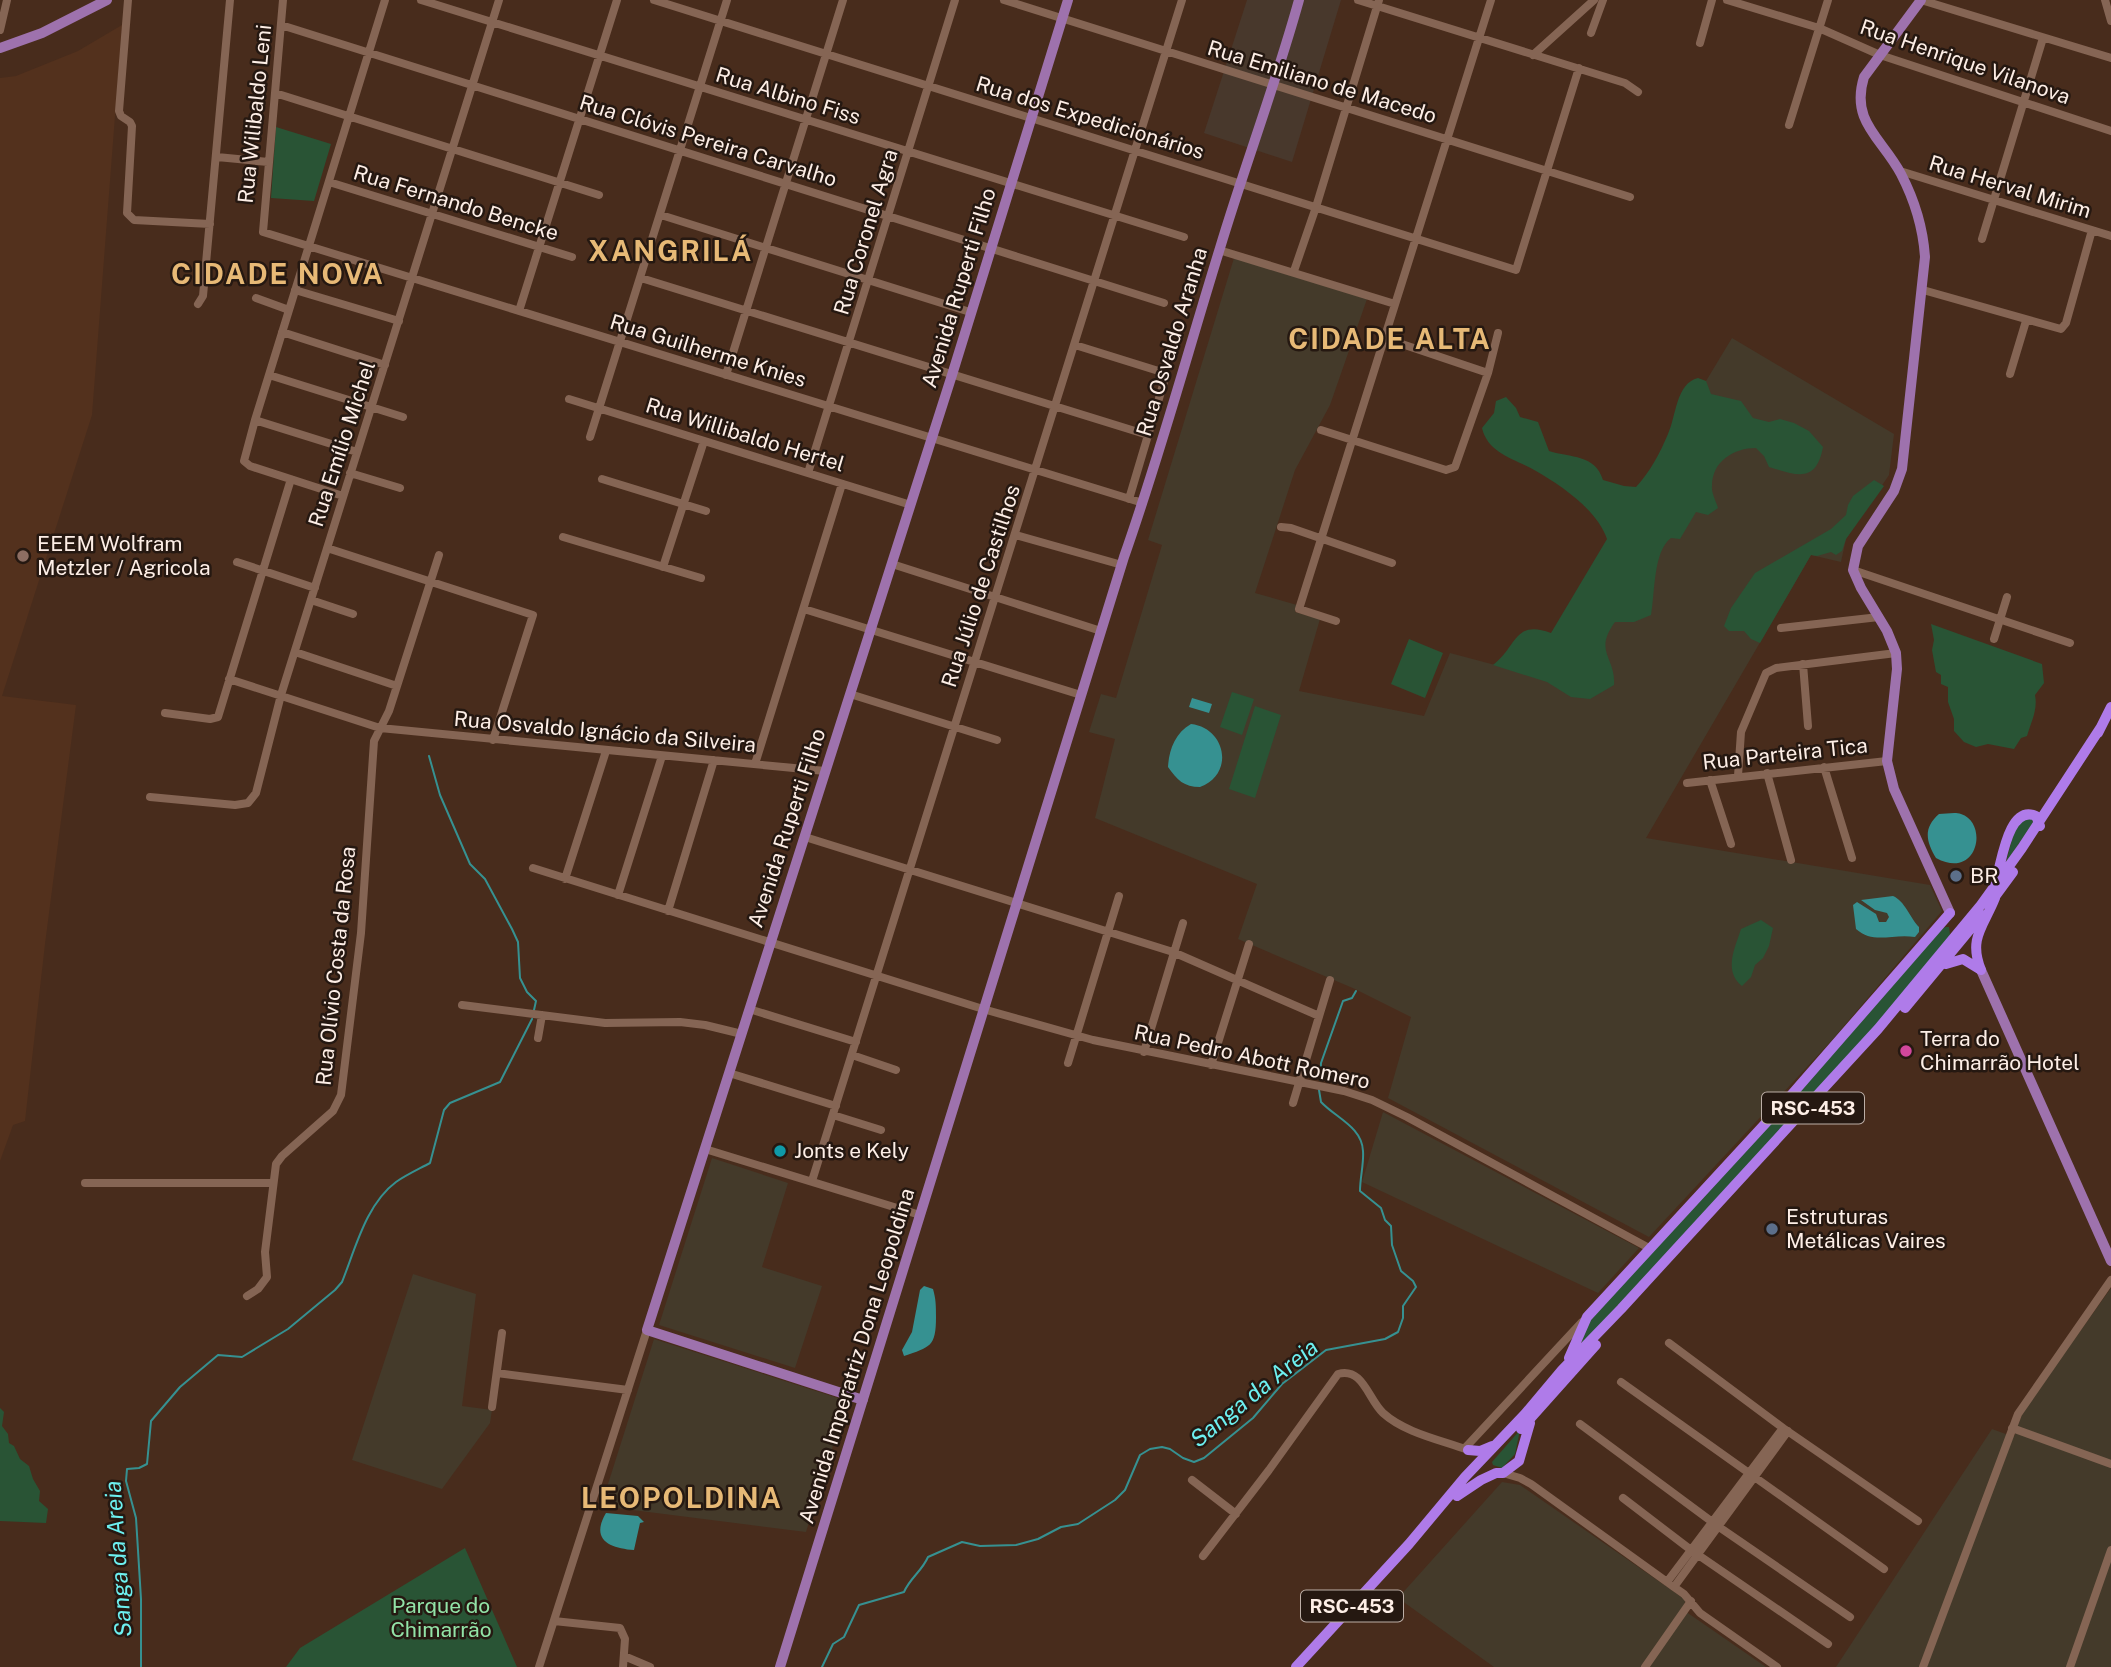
<svg xmlns="http://www.w3.org/2000/svg" width="2111" height="1667" viewBox="0 0 2111 1667" font-family="'Public Sans',sans-serif">
<style>
.commercial{fill:#48382c}
.industrial{fill:#443a2a}
.built{fill:#53311d}
.green{fill:#295435}
.water{fill:#369191}
.lines{fill:none;stroke-linecap:round;stroke-linejoin:round}
.stream{stroke:#369191;stroke-width:2}
.minor{stroke:#856554;stroke-width:8}
.major{stroke:#9e72ad;stroke-width:10}
.highway{stroke:#af7be9;stroke-width:10}
.education-dot{fill:#8d6e63;stroke:#251811;stroke-width:2.5}
.service-dot{fill:#5c6f8a;stroke:#251811;stroke-width:2.5}
.hotel-dot{fill:#d1479c;stroke:#251811;stroke-width:2.5}
.culture-dot{fill:#0f9aa8;stroke:#251811;stroke-width:2.5}
.labels{text-anchor:middle;stroke-width:5;stroke-linejoin:round;paint-order:stroke}
.shield{fill:#251811;stroke:#bcaea6;stroke-width:2}
.shield-label{font-size:19px;font-weight:bold;fill:#fdeee6}
.street-label{font-size:21px;fill:#fdeee6;stroke:#251811}
.poi-label{font-size:21px;fill:#fdeee6;stroke:#251811;text-anchor:start}
.park-label{font-size:21px;fill:#92e3a7;stroke:#251811}
.water-label{font-size:23px;font-style:italic;fill:#6df0f0;stroke:#251811}
.district-label{font-size:28px;font-weight:bold;letter-spacing:2px;fill:#e7b976;stroke:#251811}
</style>
<rect width="100%" height="100%" fill="#482c1c"/>
<!-- commercial -->
<path class="commercial" d="M1247,0H1341L1292,162L1204,133Z"/>
<!-- industrial -->
<path class="industrial" d="M1234,258L1367,299L1330,405L1295,470L1255,593L1297,605L1295,612L1320,619L1299,691L1424,716L1450,653L1529,674L1732,338L1894,434L1889,475L1846,539L1841,562L1811,555L1646,838L1930,885L1942,911L1832,1040L1649,1237L1388,1098L1411,1017L1355,989L1238,939L1257,884L1095,818L1115,739L1089,732L1101,694L1116,698L1162,545L1148,540Z
M1383,1112L1639,1248L1598,1293L1362,1182Z
M712,1158L788,1183L762,1267L822,1286L795,1368L659,1325Z
M413,1274L476,1294L462,1406L492,1410L490,1423L442,1489L352,1460Z
M2111,1288V1667H1836L1992,1429L2014,1437L2023,1411Z
M654,1339L847,1401L806,1532L601,1506Z
M1502,1482L1520,1485L1686,1600L1682,1609L1766,1667H1494L1398,1598Z"/>
<!-- built -->
<path class="built" d="M122,25L92,415L2,696L76,705L45,944L25,1121L13,1125L0,1161V78L16,76L78,51Z"/>
<!-- green -->
<path class="green" d="M276,127L331,144L314,201L271,198Z
M1698,378L1706,381L1711,394L1741,401L1753,418L1769,422L1780,419L1794,423L1809,431L1823,447C1816,484 1797,475 1769,467L1764,456L1756,448C1734,448 1712,461 1712,486C1711,492 1716,501 1718,508L1708,515L1696,512L1680,539L1671,538C1653,551 1655,594 1651,615L1634,622H1615C1593,652 1616,657 1614,685L1590,699L1571,697L1547,682L1493,665C1517,647 1514,619 1551,633L1607,539C1597,510 1562,486 1536,471C1516,459 1488,454 1482,428L1494,413L1496,401L1506,397L1516,408L1520,417L1538,422L1549,451C1571,458 1595,454 1603,480L1624,486L1636,487C1650,472 1660,453 1668,434C1676,417 1676,383 1698,378Z
M1874,480L1884,486L1846,539L1842,551L1836,555L1831,552L1817,556L1811,555L1760,643L1751,639L1744,631H1729L1724,626L1731,608L1755,573L1831,529L1846,515L1848,505L1853,496Z
M1931,624L2042,664L2044,683L2035,695C2038,710 2031,722 2027,736L2021,738L2014,749L1988,744L1976,747L1964,742L1954,731V719L1948,702V687L1941,684V675L1936,672L1932,650L1934,640Z
M1409,639L1443,653L1425,698L1391,684Z
M1232,692L1254,699L1242,735L1220,727Z
M1255,706L1281,715L1255,798L1229,789Z
M2025,818L2032,819L2033,823L2006,862L2014,832Z
M1761,920L1773,928L1769,946L1763,958L1755,965L1751,977L1742,986C1723,971 1735,948 1741,929Z
M1946,927H1949L1950,935L1883,1019L1581,1345L1586,1325L1939,930Z
M0,1408L4,1412L2,1426L8,1434L9,1443L14,1446L20,1459L29,1466L33,1479L40,1491L39,1501L48,1509L46,1523L0,1521Z
M1520,1430L1515,1454L1502,1468L1493,1465L1492,1462Z
M465,1548L517,1667H286L300,1648Z"/>
<!-- water -->
<path class="water" d="M1192,698L1212,704L1209,713L1189,707Z
M1191,724C1226,728 1235,774 1200,787C1184,787 1177,780 1168,767C1169,750 1175,733 1191,724Z
M1939,814C1946,814 1955,812 1961,814C1989,823 1978,881 1936,858C1926,841 1923,828 1939,814Z
M1893,896C1905,901 1910,918 1919,927V932L1915,937C1893,933 1874,945 1856,929L1853,905L1857,902L1876,914L1879,922H1886L1889,917L1887,913L1875,910L1861,900Z
M924,1286L933,1289C936,1299 936,1307 936,1317C936,1347 930,1347 904,1356L902,1350L912,1332L920,1290Z
M606,1513L638,1516L644,1522L640,1523L634,1550C610,1548 590,1540 606,1513Z"/>
<g class="lines">
<!-- stream -->
<path class="stream" d="M429,756L440,795L470,864L485,879L512,929L518,942L520,978L527,992L536,1001L534,1010
M1320,1080L1321,1063L1343,1001L1352,998L1356,991
M141,1667V1599L136,1518L126,1481L127,1469L139,1468L147,1464L151,1421L180,1387L218,1355L242,1357L288,1329L335,1290L342,1282C355,1250 366,1204 396,1182C406,1175 419,1169 430,1163L444,1110L450,1103L500,1082L532,1019
M822,1667L833,1644L844,1637L859,1605L904,1592C910,1578 922,1571 928,1557L962,1542L980,1546L1016,1545L1038,1539L1061,1527L1078,1524L1115,1500L1125,1490L1140,1455L1150,1449L1162,1447L1170,1449L1183,1458L1194,1462L1204,1458L1253,1418L1282,1384L1326,1350L1385,1339L1398,1332L1403,1318V1306L1416,1287L1413,1281L1401,1271L1392,1245L1391,1226L1385,1220L1381,1208L1360,1191C1360,1177 1364,1164 1363,1151C1362,1127 1336,1118 1321,1102L1319,1090"/>
<!-- minor -->
<path class="minor" d="M128,0L119,111L121,116L130,122L132,126L127,213L134,220L210,224
M283,0L263,232L1143,503
M421,0L1184,237
M654,0L1516,270L1579,68
M1004,0L1630,197
M1358,0L1625,83L1638,92
M1727,0L1819,28L1880,55L2111,131
M1921,0L2111,58
M2105,0L2111,21
M281,25L1164,303
M0,30L7,0
M1591,33L1603,0
M1700,43L1712,0
M1533,55L1594,0
M275,93L599,195
M1789,125L1828,0
M217,157L268,162
M1900,171L2111,236
M329,182L572,257
M661,215L970,312
M1982,239L2043,38
M1219,250L1395,304
M1294,271L1316,207L1379,0
M641,278L1148,435
M295,290L399,321
M1923,290L2061,329L2066,323L2092,230
M256,298L289,310
M198,304L203,296L230,0
M519,311L617,0
M282,332L385,365
M1384,338L1488,373
M1075,345L1165,373L1166,375L1129,499
M2010,374L2026,321
M269,375L403,417
M726,375L843,0
M569,399L911,505
M255,420L357,452
M1321,430L1446,470L1455,467L1488,373L1498,333
M590,437L727,0
M350,473L400,488
M808,473L955,0
M602,479L706,511
M343,496L250,466L244,461L255,420L385,0
M1281,527L1291,528L1392,563
M1016,535L1122,565
M563,537L701,578
M327,548L533,615L493,740
M237,562L315,588
M892,564L1101,631
M663,567L704,441
M1853,570L2070,643
M311,600L353,614
M804,609L1081,695
M1336,621L1299,609L1491,0
M1781,628L1879,617
M1994,639L2007,597
M295,652L397,686
M1803,664L1808,726
M229,679L380,728L825,771
M850,694L997,740
M165,713L210,719L218,717L291,479
M755,764L842,484
M1824,767L1852,858
M1767,773L1791,860
M1738,776L1741,732L1766,673L1776,668L1896,653
M1710,780L1731,844
M1687,783L1887,761
M150,797L235,805L248,803L256,793L281,695L499,0
M805,837L1173,952L1319,1016
M533,868L983,1009L1093,1040L1344,1091L1372,1100L1407,1117L1649,1248
M565,879L606,751
M618,895L662,756
M668,911L714,760
M462,1005L605,1023L680,1022L705,1025L742,1034
M749,1009L856,1042
M538,1038L542,1015
M1144,1052L1183,923
M852,1055L896,1070
M1068,1063L1119,896
M1211,1065L1249,944
M729,1073L836,1106
M1293,1103L1330,980
M833,1115L881,1130
M705,1149L920,1215
M812,1181L1182,0
M85,1183H273
M247,1296L258,1289L267,1277L265,1252L276,1164L282,1156L333,1111L341,1095L361,933L374,741L389,711L439,555
M1669,1343L1783,1428L1918,1521
M497,1373L628,1390
M1621,1382L1884,1569
M492,1407L502,1333
M1580,1424L1719,1527L1850,1617
M2012,1428L2111,1464
M1465,1448L1582,1322
M1503,1473L1520,1478L1531,1484L1674,1587L1684,1594L1700,1613L1777,1667
M1192,1480L1236,1514
M1623,1498L1691,1550L1828,1644
M1203,1556L1269,1470L1338,1374C1363,1367 1368,1399 1383,1413C1405,1433 1441,1440 1468,1450
M1667,1582L1783,1428
M1674,1587L1788,1431
M554,1621L620,1628L625,1639L623,1667
M624,1656L650,1667
M539,1667L647,1330
M1645,1667L1691,1601
M1923,1667L2018,1414L2111,1280
M2070,1667L2111,1550"/>
<!-- major -->
<path class="major" d="M1921,0L1864,77C1850,122 1882,138 1901,174C1915,201 1923,227 1925,257L1902,469L1894,491L1858,546L1853,570L1861,588L1887,631L1896,653L1897,669L1887,761L1894,789L1950,913
M0,48L42,33L107,0
M1981,970L2111,1261
M863,1400L647,1330L952,375L1068,0
M780,1667L1124,557C1160,455 1188,351 1220,248C1245,165 1276,83 1299,0"/>
<!-- highway -->
<path class="highway" d="M2098,733L2111,707
M1997,876C2002,860 2009,804 2036,816L2040,826
M1991,902L2013,872
M1946,964L1963,959L1981,970
M1981,970C1968,938 1984,926 1995,898
M1905,1008L1982,915
M1569,1358L1587,1317L1786,1101L1950,913
M1521,1429L1596,1345
M1468,1450L1480,1451L1492,1446
M1457,1496L1481,1480L1496,1473H1503L1519,1461L1530,1423
M1296,1667L1409,1544L1465,1477L1525,1414L1562,1370L1621,1309L1878,1029L1981,905L2022,848L2101,727"/>
</g>
<!-- markers -->
<circle class="education-dot" cx="23" cy="556" r="7"/>
<g class="service-dot">
<circle cx="1956" cy="876" r="7"/>
<circle cx="1772" cy="1229" r="7"/>
</g>
<circle class="hotel-dot" cx="1906" cy="1051" r="7"/>
<circle class="culture-dot" cx="780" cy="1151" r="7"/>
<g class="labels">
<!-- shield labels -->
<g class="shield">
<rect x="1762" y="1092.5" width="102" height="31" rx="5"/>
<rect x="1301" y="1590.5" width="102" height="31" rx="5"/>
</g>
<g class="shield-label">
<text x="1813" y="1115">RSC-453</text>
<text x="1352" y="1613">RSC-453</text>
</g>
<!-- street labels -->
<g class="street-label">
<text transform="translate(1965 62) rotate(19)" y="7">Rua Henrique Vilanova</text>
<text transform="translate(1322 82) rotate(17)" y="7">Rua Emiliano de Macedo</text>
<text transform="translate(788 96) rotate(17)" y="7">Rua Albino Fiss</text>
<text transform="translate(255 114) rotate(-84)" y="7">Rua Wilibaldo Leni</text>
<text transform="translate(1090 118) rotate(17)" y="7">Rua dos Expedicionários</text>
<text transform="translate(708 141) rotate(17)" y="7">Rua Clóvis Pereira Carvalho</text>
<text transform="translate(2010 187) rotate(17)" y="7">Rua Herval Mirim</text>
<text transform="translate(456 203) rotate(17)" y="7">Rua Fernando Bencke</text>
<text transform="translate(866 232) rotate(-73)" y="7">Rua Coronel Agra</text>
<text transform="translate(959 288) rotate(-73)" y="7">Avenida Ruperti Filho</text>
<text transform="translate(1172 342) rotate(-73)" y="7">Rua Osvaldo Aranha</text>
<text transform="translate(708 351) rotate(17)" y="7">Rua Guilherme Knies</text>
<text transform="translate(745 435) rotate(17)" y="7">Rua Willibaldo Hertel</text>
<text transform="translate(342 444) rotate(-72)" y="7">Rua Emílio Michel</text>
<text transform="translate(981 586) rotate(-72)" y="7">Rua Júlio de Castilhos</text>
<text transform="translate(605 732) rotate(5)" y="7">Rua Osvaldo Ignácio da Silveira</text>
<text transform="translate(1785 754) rotate(-6)" y="7">Rua Parteira Tica</text>
<text transform="translate(787 828) rotate(-72)" y="7">Avenida Ruperti Filho</text>
<text transform="translate(336 966) rotate(-84)" y="7">Rua Olívio Costa da Rosa</text>
<text transform="translate(1252 1057) rotate(12)" y="7">Rua Pedro Abott Romero</text>
<text transform="translate(857 1356) rotate(-73)" y="7">Avenida Imperatriz Dona Leopoldina</text>
</g>
<!-- poi labels -->
<g class="poi-label">
<text x="37" y="551">EEEM Wolfram<tspan x="37" dy="24">Metzler / Agricola</tspan></text>
<text x="1970" y="883">BR</text>
<text x="1920" y="1046">Terra do<tspan x="1920" dy="24">Chimarrão Hotel</tspan></text>
<text x="794" y="1158">Jonts e Kely</text>
<text x="1786" y="1224">Estruturas<tspan x="1786" dy="24">Metálicas Vaires</tspan></text>
</g>
<!-- park labels -->
<g class="park-label">
<text x="441" y="1613">Parque do<tspan x="441" dy="24">Chimarrão</tspan></text>
</g>
<!-- water labels -->
<g class="water-label">
<text transform="translate(1254 1393) rotate(-39)" y="8">Sanga da Areia</text>
<text transform="translate(118 1559) rotate(-94)" y="8">Sanga da Areia</text>
</g>
<!-- district labels -->
<g class="district-label">
<text x="671" y="261">XANGRILÁ</text>
<text x="278" y="284">CIDADE NOVA</text>
<text x="1390" y="349">CIDADE ALTA</text>
<text x="682" y="1508">LEOPOLDINA</text>
</g>
</g>
</svg>
